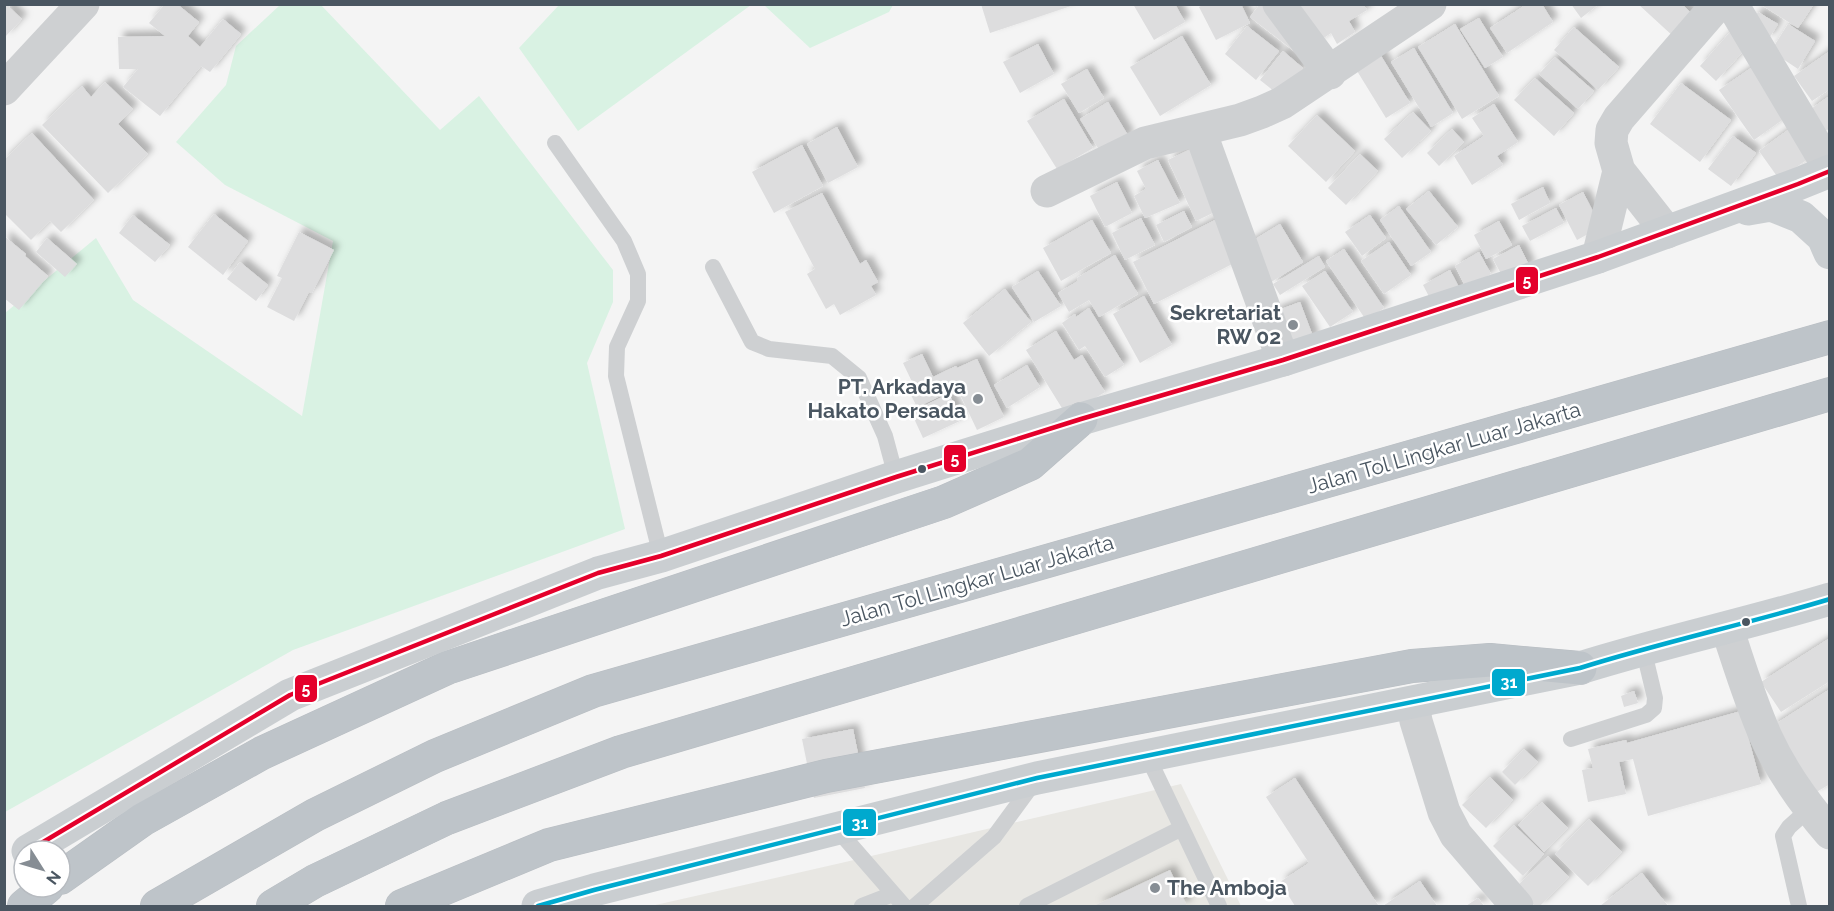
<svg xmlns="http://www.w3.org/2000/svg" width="1834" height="911" viewBox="0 0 1834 911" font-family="Raleway,sans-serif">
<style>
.commercial{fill:#e8e7e3}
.green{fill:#d9f2e3}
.building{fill:#ddddde;filter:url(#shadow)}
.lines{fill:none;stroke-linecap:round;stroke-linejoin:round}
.motorway-casing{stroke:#b9bec3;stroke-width:34}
.service{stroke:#ced0d2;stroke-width:16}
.minor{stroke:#ced0d2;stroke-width:33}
.primary{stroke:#caced1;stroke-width:33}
.motorway{stroke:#bec4c9;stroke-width:33}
.bus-1-casing{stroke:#fff;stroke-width:9}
.bus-2-casing{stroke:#fff;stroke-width:9}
.bus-1{stroke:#e4002b;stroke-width:4.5}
.bus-2{stroke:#00a9ce;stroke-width:4.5}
.poi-dot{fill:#868d94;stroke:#fff;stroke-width:2}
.bus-dot{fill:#4a5661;stroke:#fff;stroke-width:2}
.labels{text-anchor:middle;stroke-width:5;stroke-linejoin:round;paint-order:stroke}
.poi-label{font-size:21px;font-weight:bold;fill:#4a5661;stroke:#fff;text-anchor:end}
.street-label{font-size:21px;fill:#4a5661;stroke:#fff}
.line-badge{stroke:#fff;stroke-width:2}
.badge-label{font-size:16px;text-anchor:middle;font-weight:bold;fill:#fff}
</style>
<defs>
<filter id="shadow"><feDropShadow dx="5.5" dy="-5.5" stdDeviation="3" flood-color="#0004"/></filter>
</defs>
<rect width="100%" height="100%" fill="#f4f4f4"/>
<!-- commercial -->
<path class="commercial" d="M1181,784L1241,906H651L841,863Z"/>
<!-- green -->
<path class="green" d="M280,5H321L440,130L479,96L613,270V302L587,363L625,529L293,650L5,812V313L96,238L133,300L302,416L333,241L225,185L176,142L226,85L236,46Z
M559,5V4L751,5L578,131L519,48Z
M764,5H893L889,12L810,48Z"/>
<!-- building -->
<path class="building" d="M4,4H11L9,7L22,19L4,38Z
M165,4H177L199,22L188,36L200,47L223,19L241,34L210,72L201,66L160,116L123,87L138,69H119L118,37L165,36L149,23Z
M981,4H1074V5L990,33Z
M1133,4H1175L1185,22L1154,40Z
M1204,4H1241L1250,23L1216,40L1199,7Z
M1260,4H1268L1299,55L1250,17Z
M1291,4H1363L1367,10L1349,21L1355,32L1337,44L1331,33L1316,43Z
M1527,4H1542L1553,22L1507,53L1490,28Z
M1571,4H1599L1581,18Z
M1638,4H1682L1693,15L1674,37Z
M1760,4H1814L1798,28Z
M1758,12L1778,24L1768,40L1749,27Z
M1479,18L1503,57L1485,68L1460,29Z
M1455,24L1499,96L1462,119L1418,47Z
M1788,24L1815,41L1798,69L1771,51Z
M1247,26L1279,51L1256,80L1225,54Z
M1574,27L1619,67L1598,90L1554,50Z
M1732,30L1749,45L1716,81L1700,66Z
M1182,36L1211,85L1160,116L1130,67Z
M1038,44L1054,74L1020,93L1003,62Z
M1414,48L1453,113L1431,127L1391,62Z
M1283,51L1303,68L1280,96L1260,80Z
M1378,51L1410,103L1386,118L1354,66Z
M1830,51V89L1812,101L1794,76Z
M1555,57L1594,91L1578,109L1539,74Z
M1754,66L1788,116L1754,140L1719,90Z
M1087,69L1104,98L1079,113L1061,84Z
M1535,78L1574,113L1554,136L1514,100Z
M105,82L133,109L118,124L148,154L108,193L42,125L82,86L91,97Z
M1681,83L1731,120L1700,162L1650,124Z
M1828,97L1830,128L1823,133L1808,111Z
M1064,99L1093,148L1057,169L1027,121Z
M1108,102L1129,137L1101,153L1080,119Z
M1494,104L1518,142L1497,156L1503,165L1472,185L1454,156L1484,136L1472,118Z
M1413,112L1431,131L1402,158L1384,139Z
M1317,115L1355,151L1326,182L1288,146Z
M1795,125L1815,154L1779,179L1759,151Z
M837,127L858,167L828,183L807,144Z
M1452,129L1464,142L1439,166L1427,153Z
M32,133L94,200L61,232L50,221L31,240L4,213L6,211L4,209V160Z
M1733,136L1756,153L1731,186L1708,169Z
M802,145L823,186L774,213L752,172Z
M1195,147L1223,208L1196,221L1168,160Z
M1360,154L1378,171L1346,205L1328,188Z
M1158,160L1180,203L1145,218L1134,196L1146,189L1137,171Z
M1117,182L1132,213L1105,227L1090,196Z
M1543,187L1550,203L1519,220L1511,204Z
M1429,191L1458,227L1436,245L1406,209Z
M1583,192L1601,227L1577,240L1559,205Z
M822,193L860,264L866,260L878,282L871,286L876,295L840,315L834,304L826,309L807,274L815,269L785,212Z
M1399,206L1431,252L1411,266L1380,220Z
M1556,208L1564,223L1530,241L1522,226Z
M1184,211L1192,227L1164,242L1156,225Z
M214,214L248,241L223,275L188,247Z
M133,215L170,245L155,262L119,233Z
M1370,215L1386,238L1362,256L1345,232Z
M1141,218L1155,245L1125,260L1112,233Z
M1219,218L1240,260L1154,304L1133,262Z
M1092,220L1111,253L1061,281L1043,248Z
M1499,221L1512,245L1486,259L1474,235Z
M1280,224L1303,262L1268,284L1244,246Z
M299,232L334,250L312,293L309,292L294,321L267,307L282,278L277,276Z
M4,236L26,254L25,256L48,276L19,310L4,298Z
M47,238L77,264L65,277L36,252Z
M1389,242L1411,275L1384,294L1361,261Z
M1519,245L1530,267L1505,281L1493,259Z
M1344,249L1384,308L1366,320L1326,261Z
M1479,252L1491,274L1466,288L1455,266Z
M1115,255L1138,294L1099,317L1089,300L1069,312L1058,293L1078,281L1077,278Z
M1319,256L1325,267L1280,295L1273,284Z
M240,262L268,285L256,301L227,279Z
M1450,270L1463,295L1436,310L1423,285Z
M1038,271L1061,306L1034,322L1012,287Z
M1325,271L1353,312L1330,327L1302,286Z
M1005,289L1031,322L989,356L963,323Z
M1144,296L1172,345L1140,363L1113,314Z
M1300,302L1314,339L1286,349L1273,312Z
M1089,308L1124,365L1105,377L1085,346L1079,350L1062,323L1075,314L1076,317Z
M1056,331L1074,360L1082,355L1105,392L1087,403L1065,413L1026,350Z
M922,354L933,377L956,366L957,368L977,359L1004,417L977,430L957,388L917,407L908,389L914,386L903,363Z
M1027,365L1040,387L1007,408L994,385Z
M949,394L962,420L923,438L911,412Z
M1830,638V681L1781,712L1761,682Z
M1830,689V784L1813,794L1771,727Z
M1634,691L1638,703L1624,707L1621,696Z
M1741,711L1761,784L1648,816L1633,759L1619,762L1626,794L1588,802L1582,770L1593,768L1588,749L1626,740L1627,743Z
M853,729L865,788L814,798L802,739Z
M1524,749L1538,762L1515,785L1502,772Z
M1490,777L1513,800L1486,828L1462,805Z
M1295,778L1378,905L1375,906H1295L1280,882L1309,863L1266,797Z
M1542,802L1568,828L1544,852L1518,825Z
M1589,819L1622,852L1588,886L1555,854Z
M1514,825L1544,854L1523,876L1493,846Z
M1548,856L1569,877L1540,906H1535L1516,887Z
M1170,870L1187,906H1094Z
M1642,873L1668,906H1600Z
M1420,881L1437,906H1383Z
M1478,898L1484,906H1466Z"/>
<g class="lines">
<!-- motorway casing -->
<g class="motorway-casing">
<path id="motorway" d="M60,878L142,820L262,753L447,668L944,502L1030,464L1081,419
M24,906L47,887
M157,906L315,815L435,756L593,691L1830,337
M273,906L315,881L447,818L621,752L1830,394
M402,906L549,845L826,776L1412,666L1490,660L1580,668"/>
</g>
<!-- service -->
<path class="service" d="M555,143L624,241L638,274V301L617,347L616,376L661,556
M713,267L752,342L769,349L832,356L859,378L885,436L896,477
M1571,739L1646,715L1654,708L1655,698L1643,648
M1147,755L1219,906
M836,828L904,906
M862,906L893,894
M915,906L994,837L1035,781
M1027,906L1182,828
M1799,906L1783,836L1789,827L1809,809"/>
<!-- minor -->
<path class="minor" d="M1279,4L1330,73
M1732,4L1830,169
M4,89L83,4
M1200,131L1283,360
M1047,191L1145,143L1240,120L1262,112L1282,103L1430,4
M1667,232L1619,171L1611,143L1612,130L1619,118L1718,4
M1598,257L1619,171
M1727,628C1739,664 1750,701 1766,737C1782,772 1805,804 1830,833
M1413,703L1416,721L1444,812L1456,835L1517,906"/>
<!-- primary -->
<path class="primary" d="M1748,209L1771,205L1801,217L1823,237L1830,253
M28,851L290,695L598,573L661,556L896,477L1081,419L1283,360L1598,257L1798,184L1830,171
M538,906L594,890L1037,778L1580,668C1663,642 1747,624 1830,599"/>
<!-- motorway -->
<use href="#motorway" class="motorway"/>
<!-- bus-1 casing -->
<g class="bus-1-casing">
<path id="bus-1" d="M28,851L290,695L598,573L661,556L896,477L1081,419L1283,360L1598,257L1798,184L1830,171"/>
</g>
<!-- bus-2 casing -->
<g class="bus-2-casing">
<path id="bus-2" d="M538,906L594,890L1037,778L1580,668C1663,642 1747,624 1830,599"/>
</g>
<!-- bus-1 -->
<use href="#bus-1" class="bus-1"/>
<!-- bus-2 -->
<use href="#bus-2" class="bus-2"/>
</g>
<!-- markers -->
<g class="poi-dot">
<circle cx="1293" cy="325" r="6"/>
<circle cx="978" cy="399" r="6"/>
<circle cx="1155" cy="888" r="6"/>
</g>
<g class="bus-dot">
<circle cx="922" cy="469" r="5"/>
<circle cx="1746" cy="622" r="5"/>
</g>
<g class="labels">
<!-- poi labels -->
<g class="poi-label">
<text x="1281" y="320">Sekretariat<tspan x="1281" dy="24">RW 02</tspan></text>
<text x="966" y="394">PT. Arkadaya<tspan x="966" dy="24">Hakato Persada</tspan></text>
<text x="1167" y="895" text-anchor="start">The Amboja</text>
</g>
<!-- street labels -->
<g class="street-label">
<text transform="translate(1444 448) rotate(-16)" y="7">Jalan Tol Lingkar Luar Jakarta</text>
<text transform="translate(977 581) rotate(-16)" y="7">Jalan Tol Lingkar Luar Jakarta</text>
</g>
</g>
<g class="line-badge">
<rect x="1515" y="266" width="24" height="29" rx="6" fill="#e4002b"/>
<rect x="943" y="444" width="24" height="29" rx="6" fill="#e4002b"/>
<rect x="1491" y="668" width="35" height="29" rx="6" fill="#00a9ce"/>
<rect x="294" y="674" width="24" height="29" rx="6" fill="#e4002b"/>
<rect x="842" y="808" width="35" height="29" rx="6" fill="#00a9ce"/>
</g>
<g class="badge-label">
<text x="1527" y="286">5</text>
<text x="955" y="464">5</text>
<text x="1509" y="688">31</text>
<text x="306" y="694">5</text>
<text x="860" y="829">31</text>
</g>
<!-- border -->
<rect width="1834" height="911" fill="none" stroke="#4a5661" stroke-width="12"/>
<!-- north arrow -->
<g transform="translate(42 869) rotate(127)"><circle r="28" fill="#ffffff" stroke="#b7bbc0" stroke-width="1.5"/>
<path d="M0-4.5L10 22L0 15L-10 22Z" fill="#868d94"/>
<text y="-9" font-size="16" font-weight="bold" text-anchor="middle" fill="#4a5661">N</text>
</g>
</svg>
